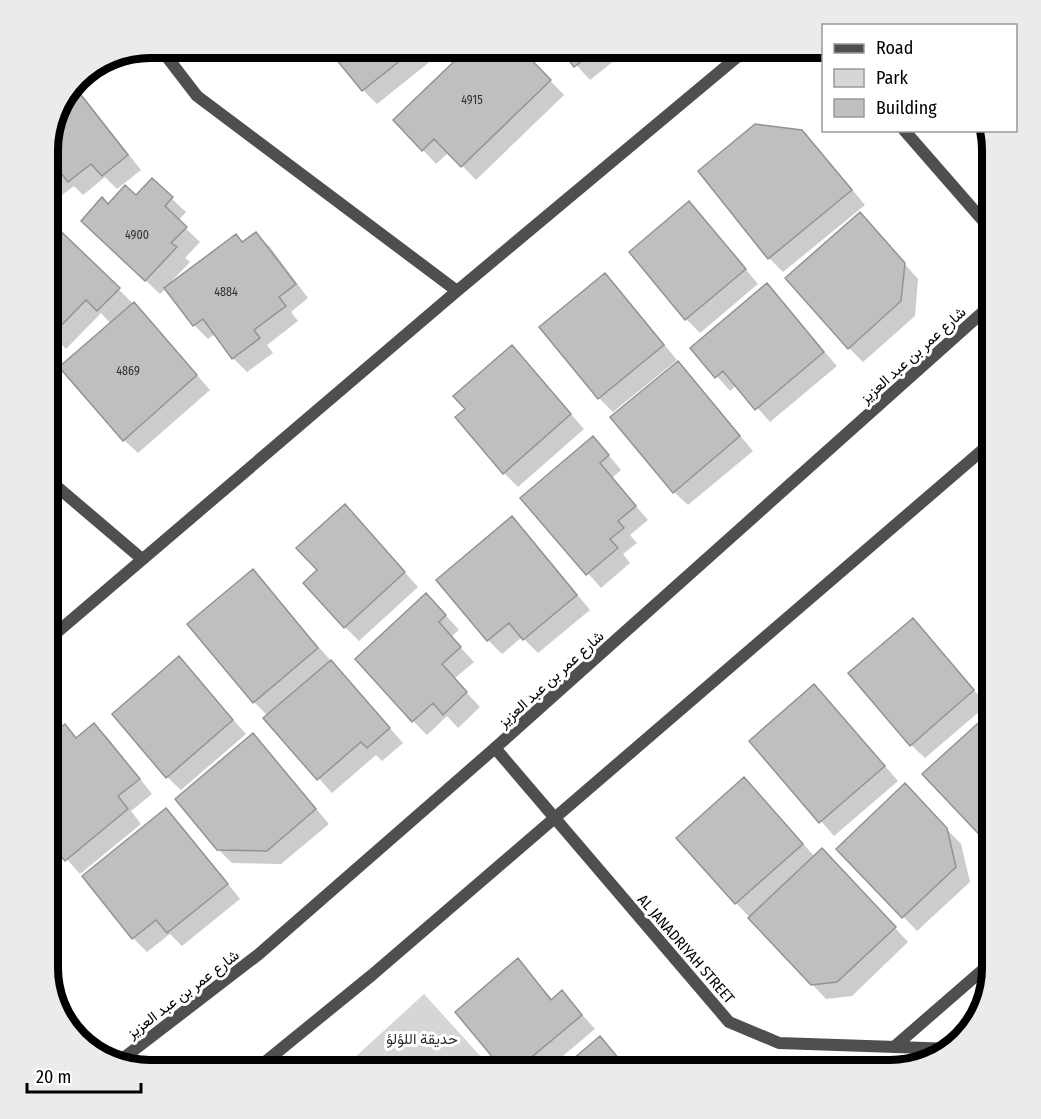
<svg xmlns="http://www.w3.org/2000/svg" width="1041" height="1119" viewBox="0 0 1041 1119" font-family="'Fira Sans Condensed',Vazirmatn,sans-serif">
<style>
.green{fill:#d6d6d6}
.shadow{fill:#0003}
.building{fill:#bfbfbf;stroke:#939393;stroke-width:1.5}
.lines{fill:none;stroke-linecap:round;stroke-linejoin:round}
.minor{stroke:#4f4f4f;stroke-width:12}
.tertiary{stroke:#4f4f4f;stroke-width:12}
.labels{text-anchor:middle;stroke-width:6;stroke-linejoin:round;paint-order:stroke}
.number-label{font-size:12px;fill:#303030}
.street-label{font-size:15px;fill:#000;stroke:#fff}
.park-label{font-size:15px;fill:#2d2d2d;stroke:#fff}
.rim{fill:none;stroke:#000;stroke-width:8}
</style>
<rect width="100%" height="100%" fill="#fff"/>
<!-- green -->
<path class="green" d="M424,994L494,1071H340Z"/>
<!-- shadow -->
<path class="shadow" d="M329,48H447L377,104L363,90Z
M519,48L564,95L476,180L449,152L436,164L423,150Z
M561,48H630L590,80Z
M74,85L141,170L117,189L105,177L83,195L74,186L54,201L48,195V144L58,106Z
M802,132L816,146L865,205L783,272L769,258Z
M152,180L186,212L178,221L200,242L185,258L190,262L170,283L172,284L236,236L243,243L256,234L270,247L308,298L291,312L298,321L267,345L273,353L247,372L233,358L215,334L208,339L194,325L166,288L160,294L97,235L108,206L136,197Z
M702,217L758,284L700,333L686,319Z
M48,221L148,318L210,390L138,453L124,440L111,324L101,313L66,349L51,334L48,337Z
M873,228L918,279L915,316L863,362L849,348Z
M605,275L619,289L677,360L613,412L599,398L541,328Z
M767,285L837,366L770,422L737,385L730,391L692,348Z
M512,347L584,429L518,487L504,473Z
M678,363L691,377L753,451L688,505L674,492Z
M606,452L621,470L612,478L648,520L630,535L637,543L623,554L630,563L601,588L522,498Z
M512,518L526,532L590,610L538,653L522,637L502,654L488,640Z
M358,520L418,587L359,641L345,627L319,570Z
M252,571L403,743L382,761L376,755L332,793L265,718L268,716L254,702Z
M440,609L459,630L451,637L474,662L454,679L480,707L458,728L447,716L427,735L413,721Z
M913,620L987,705L925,758L911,745Z
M179,659L246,734L181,790L167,777Z
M828,700L898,781L834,836L751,741Z
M94,725L108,738L152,794L131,811L141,824L80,874L48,838L65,726L77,739Z
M253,735L266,749L329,824L281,864L232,863L218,849Z
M758,793L815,857L836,864L908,942L852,996L826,999L736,903Z
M918,799L961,844L970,882L917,931L838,849Z
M166,810L180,824L240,899L182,946L170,934L147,952L133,938Z
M518,960L553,1000L562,992L595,1029L545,1071H506Z"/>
<!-- building -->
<path class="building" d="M327,48H416L362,91Z
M468,48H520L551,80L461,167L434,139L422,151L393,120Z
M559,48H599L574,67Z
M74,86L128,155L102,176L91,164L68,182L60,172L48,181V144L58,106Z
M755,124L802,130L852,190L768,259L698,171Z
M152,178L173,197L165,206L187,227L171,243L177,247L145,281L81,221L102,197L108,204L125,185L136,195Z
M689,201L746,269L685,320L629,252Z
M860,212L905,263L901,301L848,349L785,278Z
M48,219L120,288L97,311L86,300L51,336L48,334Z
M256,232L296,284L279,297L286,306L254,330L260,338L232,359L203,319L193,326L164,288L236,234L242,242Z
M605,273L664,345L598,399L539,327Z
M767,283L824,352L755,410L723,371L715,378L690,348Z
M134,302L197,375L123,441L59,367Z
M512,345L571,414L503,474L455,417L465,409L453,396Z
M678,361L740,436L673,493L610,417Z
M593,436L609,455L600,463L636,506L618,521L624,528L610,539L618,548L586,575L520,498Z
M345,504L405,572L344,628L303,583L317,570L296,548Z
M512,516L577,595L523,640L509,623L487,641L436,580Z
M253,569L318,648L253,703L187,624Z
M426,593L446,615L439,622L461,647L442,664L467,692L443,715L433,703L412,722L355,659Z
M913,618L974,690L910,746L848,673Z
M179,656L233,720L166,778L112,714Z
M331,660L390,728L367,748L361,742L317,780L263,718Z
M814,684L885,766L819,823L749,741Z
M986,716L993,724V843L990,846L922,774Z
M94,723L140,779L118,796L128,809L65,861L48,840V737L65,724L76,738Z
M253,733L316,809L267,851L217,850L175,799Z
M744,777L803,844L735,904L676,838Z
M905,783L947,828L956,867L902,918L836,849Z
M166,808L228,884L167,933L156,920L132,939L82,876Z
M822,848L896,927L837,982L811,985L748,918Z
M518,958L551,1000L562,990L582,1015L515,1071H504L455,1012Z
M600,1036L629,1071H559Z"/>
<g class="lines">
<!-- minor -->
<path class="minor" d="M160,48L197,96L457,291
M904,130L993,232
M48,479L142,559
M48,640L457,291L748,48
M495,748L729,1022L779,1043L954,1049
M68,1026L117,1063
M894,1047L993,961"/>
<!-- tertiary -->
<path class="tertiary" d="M117,1063L259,954L495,748L993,303
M254,1071L372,975L993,441"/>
</g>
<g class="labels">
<!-- number labels -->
<g class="number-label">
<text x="472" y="104">4915</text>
<text x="137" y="239">4900</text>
<text x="226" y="296">4884</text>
<text x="128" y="375">4869</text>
</g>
<!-- street labels -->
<g class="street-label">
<text transform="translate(913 355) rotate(-42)" y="5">شارع عمر بن عبد العزيز</text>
<text transform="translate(551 679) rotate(-42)" y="5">شارع عمر بن عبد العزيز</text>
<text transform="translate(686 949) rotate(49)" y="5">AL JANADRIYAH STREET</text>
<text transform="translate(183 994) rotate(-37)" y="5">شارع عمر بن عبد العزيز</text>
</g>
<!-- park labels -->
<g class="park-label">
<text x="422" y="1044">حديقة اللؤلؤ</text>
</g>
</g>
<!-- crop -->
<path d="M0 0H1041V1119H0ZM150 58H890A92 92 0 0 1 982 150V968A92 92 0 0 1 890 1060H150A92 92 0 0 1 58 968V150A92 92 0 0 1 150 58Z" fill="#ebebeb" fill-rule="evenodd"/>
<path class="rim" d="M150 58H890A92 92 0 0 1 982 150V968A92 92 0 0 1 890 1060H150A92 92 0 0 1 58 968V150A92 92 0 0 1 150 58Z"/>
<!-- legend -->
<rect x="822" y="24" width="195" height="108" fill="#ffffff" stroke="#999999" stroke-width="1.5"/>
<rect x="834" y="44" width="30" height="9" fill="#4f4f4f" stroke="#999999" stroke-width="1.5"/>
<text x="876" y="54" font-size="18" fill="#000000">Road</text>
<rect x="834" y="69" width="30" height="18" fill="#d6d6d6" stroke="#999999" stroke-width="1.5"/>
<text x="876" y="84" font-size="18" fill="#000000">Park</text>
<rect x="834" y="99" width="30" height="18" fill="#bfbfbf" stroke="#999999" stroke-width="1.5"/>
<text x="876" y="114" font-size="18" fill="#000000">Building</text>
<!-- scale -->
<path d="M27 1083v9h114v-9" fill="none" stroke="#000000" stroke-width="3"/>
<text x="36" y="1083" font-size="18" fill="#000000" stroke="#ffffff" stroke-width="4.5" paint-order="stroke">20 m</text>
</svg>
